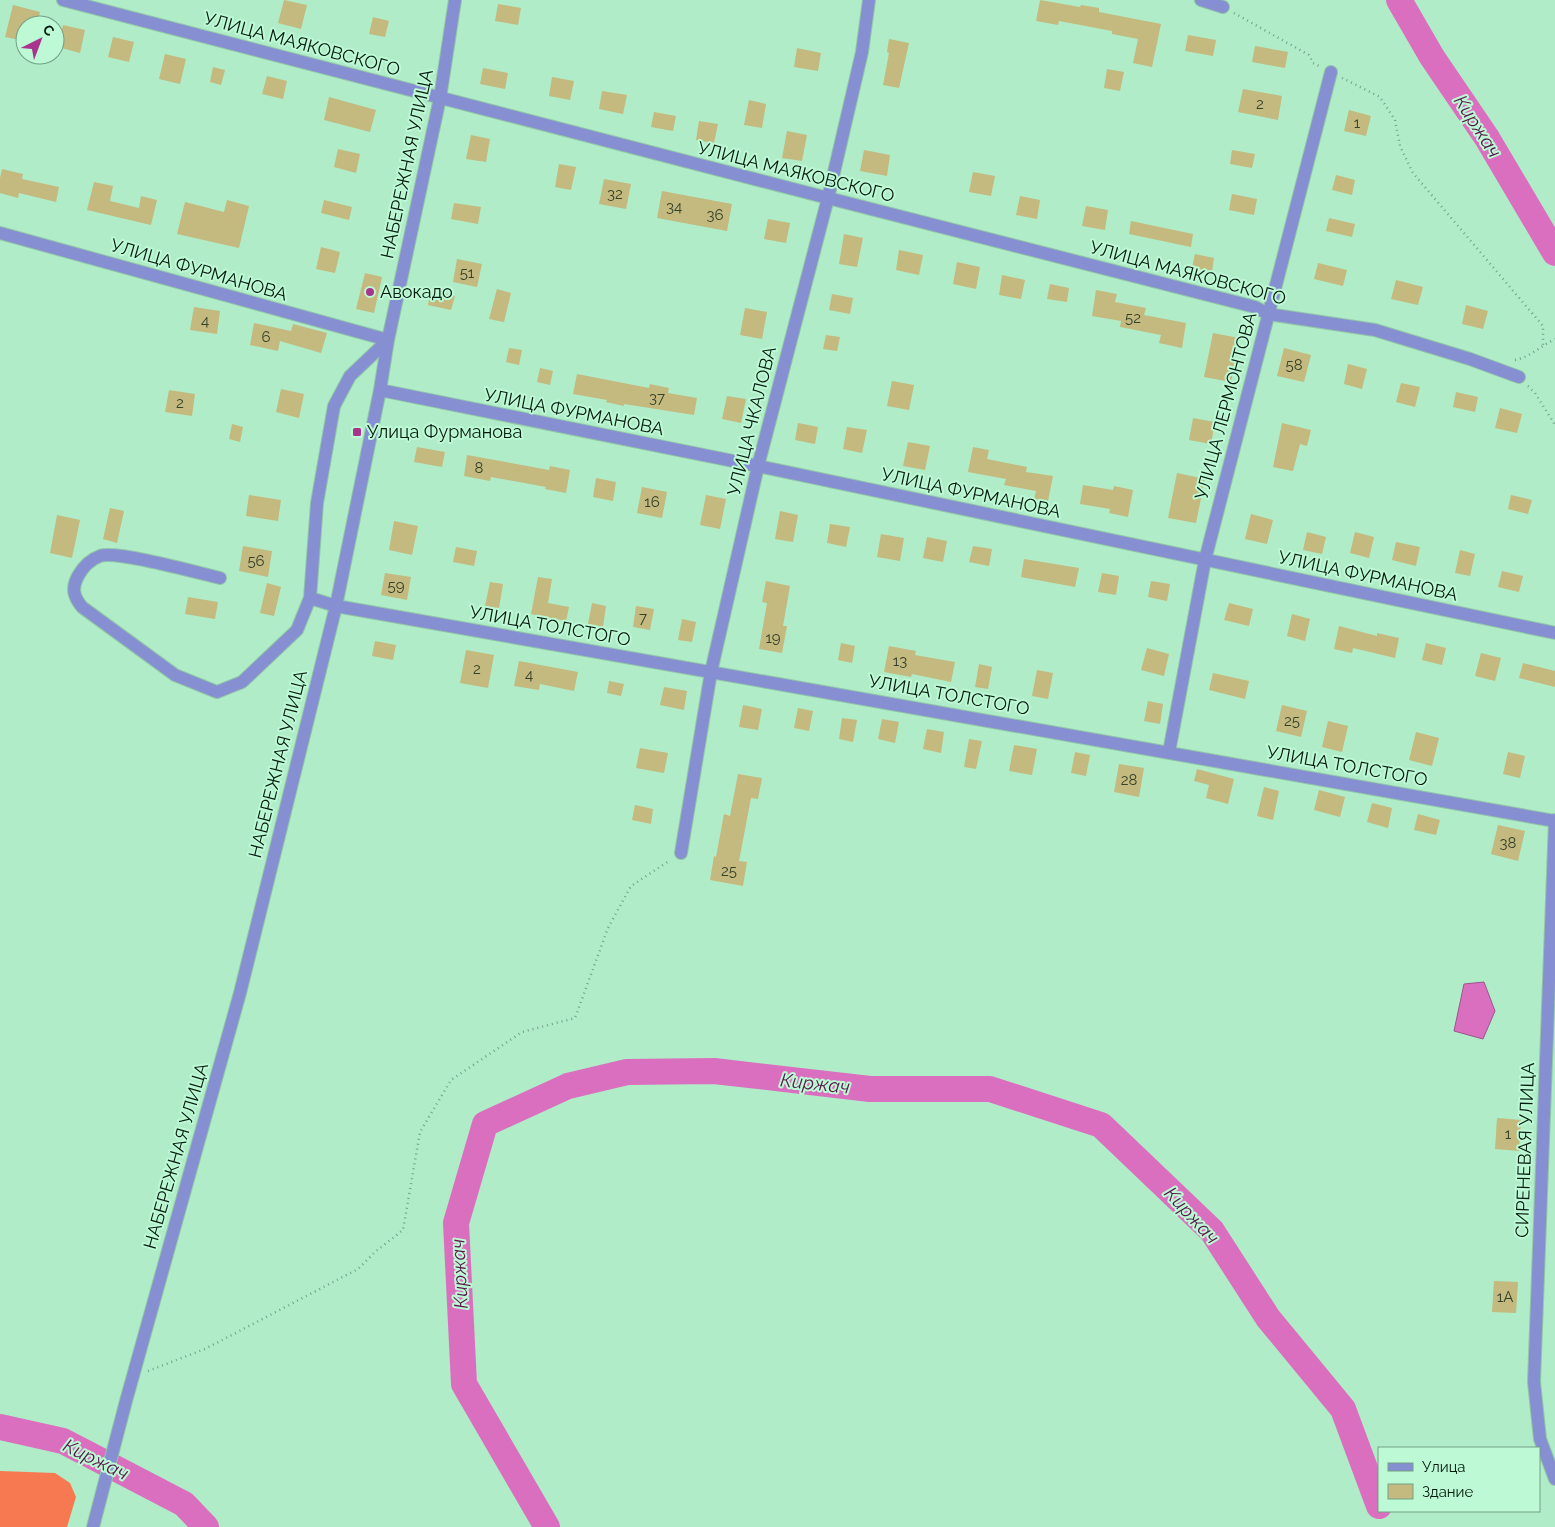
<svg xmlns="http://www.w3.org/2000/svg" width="1555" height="1527" viewBox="0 0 1555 1527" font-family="Raleway,sans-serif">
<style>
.forest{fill:#f77951}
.water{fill:#db6fbf;stroke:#9a568a}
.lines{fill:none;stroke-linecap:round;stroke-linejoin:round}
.river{stroke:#db6fbf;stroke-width:26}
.building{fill:#c4b97e}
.minor-casing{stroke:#91c6a7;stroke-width:14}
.path{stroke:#74a388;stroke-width:2.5;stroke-dasharray:1 4;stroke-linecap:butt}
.minor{stroke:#878fd3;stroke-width:12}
.poi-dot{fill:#a8348e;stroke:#bdf9d5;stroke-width:2}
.labels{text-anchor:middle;stroke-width:4;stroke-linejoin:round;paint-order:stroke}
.number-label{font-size:15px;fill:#34422a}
.street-label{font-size:18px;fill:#041a0e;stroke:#bdf9d5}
.poi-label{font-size:18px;fill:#041a0e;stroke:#bdf9d5;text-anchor:start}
.water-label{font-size:19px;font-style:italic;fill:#59164a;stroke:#bdf9d5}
</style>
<rect width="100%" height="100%" fill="#b0ecc8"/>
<!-- forest -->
<path class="forest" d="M0,1471L55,1473L70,1483L76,1497L67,1527H0Z"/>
<!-- water -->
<path class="water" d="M1484,982L1495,1011L1483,1039L1454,1031L1464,984Z"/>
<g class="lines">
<!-- river -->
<path class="river" d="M1399,0L1432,57L1487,138L1555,253
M0,1427L63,1441L184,1504L206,1527
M547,1527L464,1384L456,1223L485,1124L568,1086L627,1072L714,1071L870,1089H990L1101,1125L1212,1231L1268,1318L1343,1409L1379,1506"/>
</g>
<!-- building -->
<path class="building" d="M284,0L307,5L301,29L278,23Z
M1040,0L1080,7L1081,5L1099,8V12L1161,24L1152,67L1133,63L1138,39L1112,34V31L1059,21L1058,25L1036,21Z
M498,4L521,8L518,25L495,21Z
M13,5L40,12L37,25H25V41L5,37Z
M373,17L389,21L385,37L369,34Z
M63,25L85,30L80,53L58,47Z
M1188,35L1216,40L1213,56L1185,51Z
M113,37L134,42L129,62L108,57Z
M889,39L909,43L899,88L883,85L889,53L887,52Z
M1255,46L1288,52L1285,68L1252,62Z
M797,48L821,53L818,71L794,67Z
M165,54L186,59L180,84L159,79Z
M213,67L225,70L221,85L210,82Z
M483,68L508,73L505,89L480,84Z
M1107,69L1124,72L1120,91L1104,88Z
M267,76L287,81L283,99L262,94Z
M552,77L574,81L570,100L549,96Z
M1243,89L1282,96L1278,120L1238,112Z
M602,91L627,95L623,114L599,109Z
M329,97L376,110L370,132L324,120Z
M749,100L766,104L762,128L744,125Z
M1349,110L1371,116L1366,136L1344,131Z
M654,112L676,116L673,131L651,127Z
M699,121L718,124L714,143L696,140Z
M787,131L807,135L802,161L782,158Z
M471,135L490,139L486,162L466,159Z
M338,149L360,154L356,173L334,167Z
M864,150L890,155L887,176L860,171Z
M1232,150L1255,154L1252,168L1230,164Z
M559,164L576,167L571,190L555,187Z
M2,169L23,174L22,179L59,187L56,202L19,193L18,198L0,193V178Z
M973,172L995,176L991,196L969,192Z
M1336,175L1355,180L1352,195L1332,190Z
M604,179L631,184L626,209L599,204Z
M94,182L113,186L110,201L139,208L141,196L157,200L151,225L87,210Z
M662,191L732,204L727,231L657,218Z
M1232,194L1257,199L1254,215L1229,210Z
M1020,196L1040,200L1037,219L1016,215Z
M227,200L249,206L239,248L177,234L185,202L224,212Z
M324,200L352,207L349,220L321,213Z
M454,203L481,207L478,224L451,219Z
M1086,206L1108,210L1105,230L1082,226Z
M1329,218L1355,224L1352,237L1326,231Z
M768,219L790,223L786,243L764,239Z
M1131,221L1193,234L1191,247L1129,234Z
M844,234L863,238L857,267L839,264Z
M321,247L340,252L335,273L316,269Z
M899,250L923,255L919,275L896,270Z
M1195,254L1214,258L1212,271L1192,268Z
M457,259L482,264L477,287L453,282Z
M957,262L980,267L976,289L953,284Z
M1318,263L1347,270L1343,286L1314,279Z
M365,273L382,277L374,313L356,309Z
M1002,275L1025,280L1021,299L999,295Z
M1396,280L1423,287L1418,305L1391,299Z
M1050,284L1069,288L1067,302L1047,299Z
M497,289L511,293L504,322L489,319Z
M431,290L455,296L451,310L428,305Z
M1096,290L1117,294L1115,302L1146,308L1144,315L1186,323L1182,348L1159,343L1161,335L1120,327L1121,321L1092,316Z
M832,294L853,298L850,314L829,310Z
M1466,305L1488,311L1483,329L1462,324Z
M194,307L220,311L217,334L190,330Z
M745,308L767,312L762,339L740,335Z
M254,323L291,331L293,324L327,333L321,353L280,341L278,351L250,345Z
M1213,333L1239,338L1231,382L1204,377Z
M826,335L840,337L837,351L823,349Z
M509,348L522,350L519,365L506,362Z
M1284,348L1311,355L1304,382L1277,376Z
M1348,364L1367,369L1362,389L1344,384Z
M540,368L553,371L550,385L537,382Z
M577,374L649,388L650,384L669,388L668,393L697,398L694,415L624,404V406L606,402L607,400L573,394Z
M892,381L914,385L909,410L887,406Z
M1401,383L1420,387L1415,407L1396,402Z
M281,389L304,394L299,418L276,412Z
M169,390L195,394L192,416L165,412Z
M1456,392L1478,397L1475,412L1453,407Z
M727,396L746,399L741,423L722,419Z
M1500,408L1522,414L1517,433L1495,428Z
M1193,418L1215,422L1211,444L1189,440Z
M798,423L818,427L815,444L795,440Z
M1282,423L1311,430L1307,446L1300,444L1293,471L1273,467Z
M232,424L243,427L240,442L229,439Z
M847,427L867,430L862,453L843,449Z
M908,442L930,446L925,470L903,466Z
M417,447L445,452L442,467L414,462Z
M973,447L989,450L987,459L1027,467L1026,472L1053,476L1048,501L1034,499L1036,491L1004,485L1006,479L968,472Z
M467,455L549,470L550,466L570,470L566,493L545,489L546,487L491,477L490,481L464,476Z
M1177,473L1205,479L1196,523L1168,518Z
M596,478L616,482L613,501L593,497Z
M1083,485L1113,490L1114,486L1133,490L1128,517L1109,513L1110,509L1080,504Z
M642,487L667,492L662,518L637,513Z
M249,495L281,500L278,521L246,516Z
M706,495L726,499L720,529L700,525Z
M1511,495L1532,500L1528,514L1508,509Z
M110,508L124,511L117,543L103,539Z
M780,511L798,515L793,542L775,539Z
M1251,514L1273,520L1267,544L1245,539Z
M57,515L80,520L72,558L50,553Z
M394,521L418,526L412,555L389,550Z
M830,524L850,527L846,547L827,543Z
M1307,532L1326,537L1322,554L1303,550Z
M1355,532L1374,537L1369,558L1350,553Z
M881,534L904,538L900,561L877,557Z
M927,537L947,541L943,562L923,558Z
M1396,542L1420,547L1416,566L1392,560Z
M243,546L272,551L268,577L239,571Z
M973,546L992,549L989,566L969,562Z
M456,547L477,551L474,566L453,562Z
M1460,550L1475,554L1470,576L1455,573Z
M1024,559L1079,568L1075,587L1021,577Z
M1502,571L1523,576L1519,592L1498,587Z
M385,573L411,577L407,600L381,595Z
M1102,573L1119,576L1116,595L1098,592Z
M538,577L552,579L548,603L569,607L566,621L531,614Z
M766,581L790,586L783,626H787L782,653L759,649L767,603L762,602Z
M1151,581L1170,584L1167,601L1148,597Z
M490,582L503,584L499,608L485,606Z
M267,583L281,587L274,616L260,613Z
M188,597L218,602L215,619L185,614Z
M592,603L606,606L603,627L588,624Z
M1229,603L1253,609L1249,626L1224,620Z
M636,606L654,609L650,630L633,627Z
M1292,614L1310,619L1305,641L1287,636Z
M682,619L696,622L692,642L678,640Z
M1339,626L1377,636V633L1399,638L1395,658L1353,648L1352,653L1334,649Z
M375,641L396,645L393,660L372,656Z
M841,643L855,646L852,663L838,660Z
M1426,643L1446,648L1442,665L1422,660Z
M889,646L916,651L915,655L955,662L951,682L912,674L911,677L884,672Z
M1147,648L1169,654L1164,676L1141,670Z
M466,650L494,655L488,688L460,683Z
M1481,653L1501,658L1495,681L1475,676Z
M519,661L578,672L574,691L540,684L539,690L514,686Z
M1523,663L1555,671V687L1519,678Z
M979,664L992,667L988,689L975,687Z
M1037,670L1053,673L1048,699L1032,696Z
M1213,673L1249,681L1245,699L1209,690Z
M609,681L624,684L621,696L607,693Z
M664,687L687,691L684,710L660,705Z
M1148,701L1163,704L1160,724L1144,721Z
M743,705L762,709L758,730L739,727Z
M1282,705L1307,711L1301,737L1276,731Z
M798,708L813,711L809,731L794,728Z
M842,718L857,720L853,742L839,739Z
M882,719L899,722L895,743L878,739Z
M1328,721L1348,726L1342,752L1322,747Z
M927,729L944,732L941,753L923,749Z
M1416,732L1439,738L1432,766L1409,760Z
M969,739L982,741L976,769L964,767Z
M1014,745L1037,749L1032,775L1009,771Z
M640,748L668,753L664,773L636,768Z
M1075,752L1090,755L1086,776L1071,773Z
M1508,752L1525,756L1520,778L1503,774Z
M1119,764L1144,768L1139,797L1114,792Z
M1197,769L1234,779L1228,804L1206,798L1209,785L1194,781Z
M738,774L762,778L758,799L751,798L739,861L747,862L743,886L710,880L714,856L716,857L724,814L730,816Z
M1264,787L1279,791L1273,820L1257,816Z
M1319,790L1345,797L1340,817L1314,810Z
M1372,803L1392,808L1388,828L1367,822Z
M635,805L653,809L651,824L632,820Z
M1418,814L1440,820L1436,835L1414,830Z
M1498,825L1525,831L1518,861L1491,854Z
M1497,1118L1521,1120L1519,1151L1495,1149Z
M1494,1281L1518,1282L1516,1313L1492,1312Z"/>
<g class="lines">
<!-- minor casing -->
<g class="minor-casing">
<path id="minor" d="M63,0L828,198L1255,307L1268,314L1375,330L1470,359L1519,377
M1201,0L1223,7
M0,233L388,340
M380,390L758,466L1555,633
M220,578C199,573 116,550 100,556C89,560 83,567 78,576C71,589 74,597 82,607L175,675L217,692L242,682L297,630L310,598L317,503L334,406L350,376L388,340
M310,598L336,606L1555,821
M1169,752L1205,560L1331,72
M1555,820L1534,1382L1540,1439L1555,1479
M681,853L711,672L758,466L828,198L862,52L869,0
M93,1527L126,1401L240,993L336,606L380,390L388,340L440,98L455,0"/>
</g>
<!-- path -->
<path class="path" d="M1234,13L1309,55L1313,63L1319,66
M1342,78L1380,97L1395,120L1400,146L1413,173L1543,326V345
M1515,360C1530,357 1541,346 1555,339
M1528,386L1535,393L1555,425
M148,1371L205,1349L358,1269L375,1252L403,1230L420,1132L451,1080L522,1032L575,1018L608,928L631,886L669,861"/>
<!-- minor -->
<use href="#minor" class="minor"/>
</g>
<!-- markers -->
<g class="poi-dot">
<circle cx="370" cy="292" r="5"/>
<rect x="352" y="427" width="10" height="10" rx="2.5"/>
</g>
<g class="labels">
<!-- number labels -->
<g class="number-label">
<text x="1260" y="109">2</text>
<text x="1357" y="128">1</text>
<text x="615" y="199">32</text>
<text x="674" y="212">34</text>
<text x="715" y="220">36</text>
<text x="467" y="278">51</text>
<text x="1133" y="323">52</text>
<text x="205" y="326">4</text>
<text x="266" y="342">6</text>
<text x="1294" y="370">58</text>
<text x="657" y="403">37</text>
<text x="180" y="408">2</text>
<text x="479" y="473">8</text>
<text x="652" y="507">16</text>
<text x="256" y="566">56</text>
<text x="396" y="591">59</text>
<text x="643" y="623">7</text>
<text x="773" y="643">19</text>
<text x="900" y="666">13</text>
<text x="477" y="674">2</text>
<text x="529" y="680">4</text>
<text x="1292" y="726">25</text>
<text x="1129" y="785">28</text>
<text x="1508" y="848">38</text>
<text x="729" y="876">25</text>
<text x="1508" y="1139">1</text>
<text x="1505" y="1302">1А</text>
</g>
<!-- street labels -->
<g class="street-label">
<text transform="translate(302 44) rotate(15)" y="6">УЛИЦА МАЯКОВСКОГО</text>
<text transform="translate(407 164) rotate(-78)" y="6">НАБЕРЕЖНАЯ УЛИЦА</text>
<text transform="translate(796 172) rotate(14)" y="6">УЛИЦА МАЯКОВСКОГО</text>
<text transform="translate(199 270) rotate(16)" y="6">УЛИЦА ФУРМАНОВА</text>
<text transform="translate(1188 273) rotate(15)" y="6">УЛИЦА МАЯКОВСКОГО</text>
<text transform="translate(1226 406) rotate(-75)" y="6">УЛИЦА ЛЕРМОНТОВА</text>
<text transform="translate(574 412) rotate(11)" y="6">УЛИЦА ФУРМАНОВА</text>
<text transform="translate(752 421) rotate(-76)" y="6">УЛИЦА ЧКАЛОВА</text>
<text transform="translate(971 493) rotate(12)" y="6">УЛИЦА ФУРМАНОВА</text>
<text transform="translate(1368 576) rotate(12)" y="6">УЛИЦА ФУРМАНОВА</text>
<text transform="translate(550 626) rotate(10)" y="6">УЛИЦА ТОЛСТОГО</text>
<text transform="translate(949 695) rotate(10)" y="6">УЛИЦА ТОЛСТОГО</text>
<text transform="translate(278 764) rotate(-76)" y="6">НАБЕРЕЖНАЯ УЛИЦА</text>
<text transform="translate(1347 766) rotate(10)" y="6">УЛИЦА ТОЛСТОГО</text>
<text transform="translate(1525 1150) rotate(-88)" y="6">СИРЕНЕВАЯ УЛИЦА</text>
<text transform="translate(176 1156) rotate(-74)" y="6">НАБЕРЕЖНАЯ УЛИЦА</text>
</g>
<!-- poi labels -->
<g class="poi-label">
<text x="380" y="298">Авокадо</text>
<text x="367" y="438">Улица Фурманова</text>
</g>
<!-- water labels -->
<g class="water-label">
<text transform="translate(1478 126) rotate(57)" y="7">Киржач</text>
<text transform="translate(815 1083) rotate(6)" y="7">Киржач</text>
<text transform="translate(1192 1215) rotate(47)" y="7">Киржач</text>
<text transform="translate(459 1274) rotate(-93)" y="7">Киржач</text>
<text transform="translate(96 1459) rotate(26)" y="7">Киржач</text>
</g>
</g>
<!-- legend -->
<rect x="1378" y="1447" width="162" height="65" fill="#bdf9d5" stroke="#73a085"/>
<rect x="1388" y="1463" width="25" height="8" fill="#878fd3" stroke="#73a085"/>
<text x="1422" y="1472" font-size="15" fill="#041a0e">Улица</text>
<rect x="1388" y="1484" width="25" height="15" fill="#c4b97e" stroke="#73a085"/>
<text x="1422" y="1497" font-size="15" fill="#041a0e">Здание</text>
<!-- north arrow -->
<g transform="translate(40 40) rotate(42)"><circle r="24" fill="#bdf9d5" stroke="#73a085"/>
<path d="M0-4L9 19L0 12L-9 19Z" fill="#a8348e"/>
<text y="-8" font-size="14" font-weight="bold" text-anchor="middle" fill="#041a0e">С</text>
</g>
</svg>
